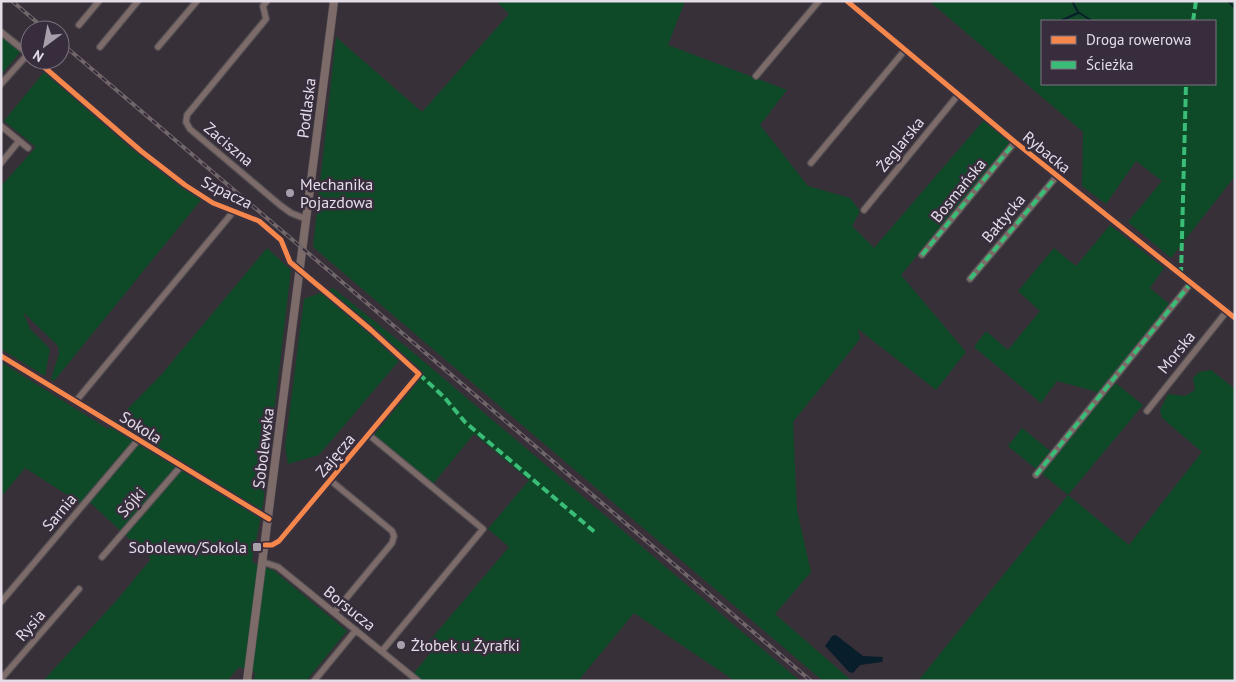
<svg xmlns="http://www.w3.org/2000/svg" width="1236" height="682" viewBox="0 0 1236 682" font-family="'PT Sans',sans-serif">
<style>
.green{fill:#0f4a28;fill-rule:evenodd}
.water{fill:#081e2a}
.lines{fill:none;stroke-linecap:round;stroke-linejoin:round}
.stream{stroke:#081e2a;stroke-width:2}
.minor-casing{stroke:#524d53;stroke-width:8}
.tertiary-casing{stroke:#524d53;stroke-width:9}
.minor{stroke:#7c6b68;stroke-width:5.5}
.tertiary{stroke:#7c6b68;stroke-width:8}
.rail-casing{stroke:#716669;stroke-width:4}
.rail{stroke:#382d3c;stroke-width:2;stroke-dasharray:5.5;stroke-linecap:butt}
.quiet{stroke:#3abd76;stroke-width:4;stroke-dasharray:8 4;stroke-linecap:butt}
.cycleway-casing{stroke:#382d3c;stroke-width:8}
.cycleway{stroke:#f5874c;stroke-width:5}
.poi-dot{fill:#a7a0aa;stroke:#382d3c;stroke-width:2}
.labels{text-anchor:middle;stroke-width:5;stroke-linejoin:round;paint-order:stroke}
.street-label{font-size:16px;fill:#e4dde7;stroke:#382d3c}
.poi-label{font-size:16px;fill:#e4dde7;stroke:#382d3c;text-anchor:start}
</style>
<rect width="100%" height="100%" fill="#373038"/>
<!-- green -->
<path class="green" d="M496,1H685L668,45L787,90L760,125L808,186L850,198L860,211L852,226L874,248L984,120L1011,141L901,275L966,352L936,390L858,329L860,339L793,422L797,510L811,572L775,614L852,681H823L313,247L336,37L422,112L509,14Z
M929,1H1235V176L1171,258L1128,222L1162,181L1136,161L1106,204L1082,186L1083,132ZM1215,21V84H1042V21Z
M1,36L21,51L1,75Z
M44,72L132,149L201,200L54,381L51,379L59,354L58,346L23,312L30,329L50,349L45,376L1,349V186L36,147L4,121Z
M1110,225L1164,268L1150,288L1174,308L1114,382L1143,405L1068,495L1129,545L1202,452L1162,418L1160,410L1168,394L1185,396L1195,390L1193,378L1199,372L1211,370L1235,389V681H918L1068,495L1008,446L1022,428L1055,455L1102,397L1094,391L1057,381L1041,403L974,347L986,331L1008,350L1040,311L1018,291L1054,248L1076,266Z
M267,248L291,270L263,505L252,561L257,565L273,570L347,631L306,681H254L255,672L239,667L227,681H43L116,601L151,559L85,498L80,503L25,468L1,497V362L108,429L161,375Z
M333,288L409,349L800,681H735L634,613L578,681H407L432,651L426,645L509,547L488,529L529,480L474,434L433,484L374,435L424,374L404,355L319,455L288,464L285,447L304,299Z"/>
<!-- water -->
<path class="water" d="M836,635L863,656L883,657L882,662L860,665L853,673L849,672L825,646L832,636Z"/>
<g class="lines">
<!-- stream -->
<path class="stream" d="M1072,1L1078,12L1092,21
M1228,1L1235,8
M1060,21L1078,13"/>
<!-- minor casing -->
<g class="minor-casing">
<path id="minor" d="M267,1L263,6L266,19L187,115L186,122L190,129L280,205L291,213L306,219
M847,1L1015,142L1235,318
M79,25L99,1
M1,32L30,55
M100,47L138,1
M158,47L197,1
M36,60L141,151L185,185L213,203L259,221L281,240L290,262L371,330L419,374L279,541L272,545H265
M756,76L819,1
M1,84L28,54
M1,126L28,148
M1,163L19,141
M811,163L905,50
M864,210L958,95
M922,255L1015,142
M970,279L1057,176
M1,356L269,519
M76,401L233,212
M1147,411L1227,311
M369,435L483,529L382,651
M1036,475L1191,283
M330,480L392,531L394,536L392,543L334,613
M102,557L181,466
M263,562L278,567L418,681
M1,602L138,440
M1,679L79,589
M314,681L356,630"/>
</g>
<!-- tertiary casing -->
<g class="tertiary-casing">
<path id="tertiary" d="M247,681L334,1"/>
</g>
<!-- minor -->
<use href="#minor" class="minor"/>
<!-- tertiary -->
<use href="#tertiary" class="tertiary"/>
<!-- rail casing -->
<g class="rail-casing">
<path id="rail" d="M12,1L46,30
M60,42L811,681"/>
</g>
<!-- rail -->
<use href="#rail" class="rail"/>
<!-- quiet -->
<path class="quiet" d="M1193,21L1196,1
M922,255L1015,142
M1181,275L1186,84
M970,279L1057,176
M419,374L444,397L465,422L597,534
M1036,475L1191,283"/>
<!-- cycleway casing -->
<g class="cycleway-casing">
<path id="cycleway" d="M847,1L1015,142L1235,318
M36,60L141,151L185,185L213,203L259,221L281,240L290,262L371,330L419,374L279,541L272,545H265
M1,356L269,519"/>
</g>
<!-- cycleway -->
<use href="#cycleway" class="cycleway"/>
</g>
<!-- markers -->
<g class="poi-dot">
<circle cx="290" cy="193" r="5"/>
<rect x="252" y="542" width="10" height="10" rx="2.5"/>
<circle cx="401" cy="645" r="5"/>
</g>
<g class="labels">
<!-- street labels -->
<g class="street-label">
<text transform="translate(306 108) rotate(-83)" y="6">Podlaska</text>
<text transform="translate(229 144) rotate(40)" y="6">Zaciszna</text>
<text transform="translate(900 144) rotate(-51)" y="6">Żeglarska</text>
<text transform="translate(1047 152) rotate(39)" y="6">Rybacka</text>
<text transform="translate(958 190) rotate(-51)" y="6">Bosmańska</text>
<text transform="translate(227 192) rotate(26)" y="6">Szpacza</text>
<text transform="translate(1003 218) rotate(-50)" y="6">Bałtycka</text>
<text transform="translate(1176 352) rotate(-51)" y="6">Morska</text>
<text transform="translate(141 427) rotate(32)" y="6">Sokola</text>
<text transform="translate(263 448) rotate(-83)" y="6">Sobolewska</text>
<text transform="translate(335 455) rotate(-50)" y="6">Zajęcza</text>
<text transform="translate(131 502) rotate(-49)" y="6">Sójki</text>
<text transform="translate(59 512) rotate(-50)" y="6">Sarnia</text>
<text transform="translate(350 608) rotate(39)" y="6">Borsucza</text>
<text transform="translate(30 625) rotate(-49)" y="6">Rysia</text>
</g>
<!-- poi labels -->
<g class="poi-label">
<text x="300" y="190">Mechanika<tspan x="300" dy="18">Pojazdowa</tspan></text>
<text x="247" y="553" text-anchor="end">Sobolewo/Sokola</text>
<text x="411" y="651">Żłobek u Żyrafki</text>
</g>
</g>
<!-- border -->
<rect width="1236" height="682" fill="none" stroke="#e4dde7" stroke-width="5"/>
<!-- legend -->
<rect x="1041" y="20" width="175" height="65" fill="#382d3c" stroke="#7d7380"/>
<rect x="1051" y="36" width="25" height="8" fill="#f5874c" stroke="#7d7380"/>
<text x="1086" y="45" font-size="15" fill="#e4dde7">Droga rowerowa</text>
<rect x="1051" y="61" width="25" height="8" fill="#3abd76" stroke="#7d7380"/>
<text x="1086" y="70" font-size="15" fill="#e4dde7">Ścieżka</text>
<!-- north arrow -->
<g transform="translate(45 45) rotate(212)"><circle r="24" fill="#382d3c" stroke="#7d7380"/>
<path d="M0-4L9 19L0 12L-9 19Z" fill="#a7a0aa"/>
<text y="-8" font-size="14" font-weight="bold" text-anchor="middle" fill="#e4dde7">N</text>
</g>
</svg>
